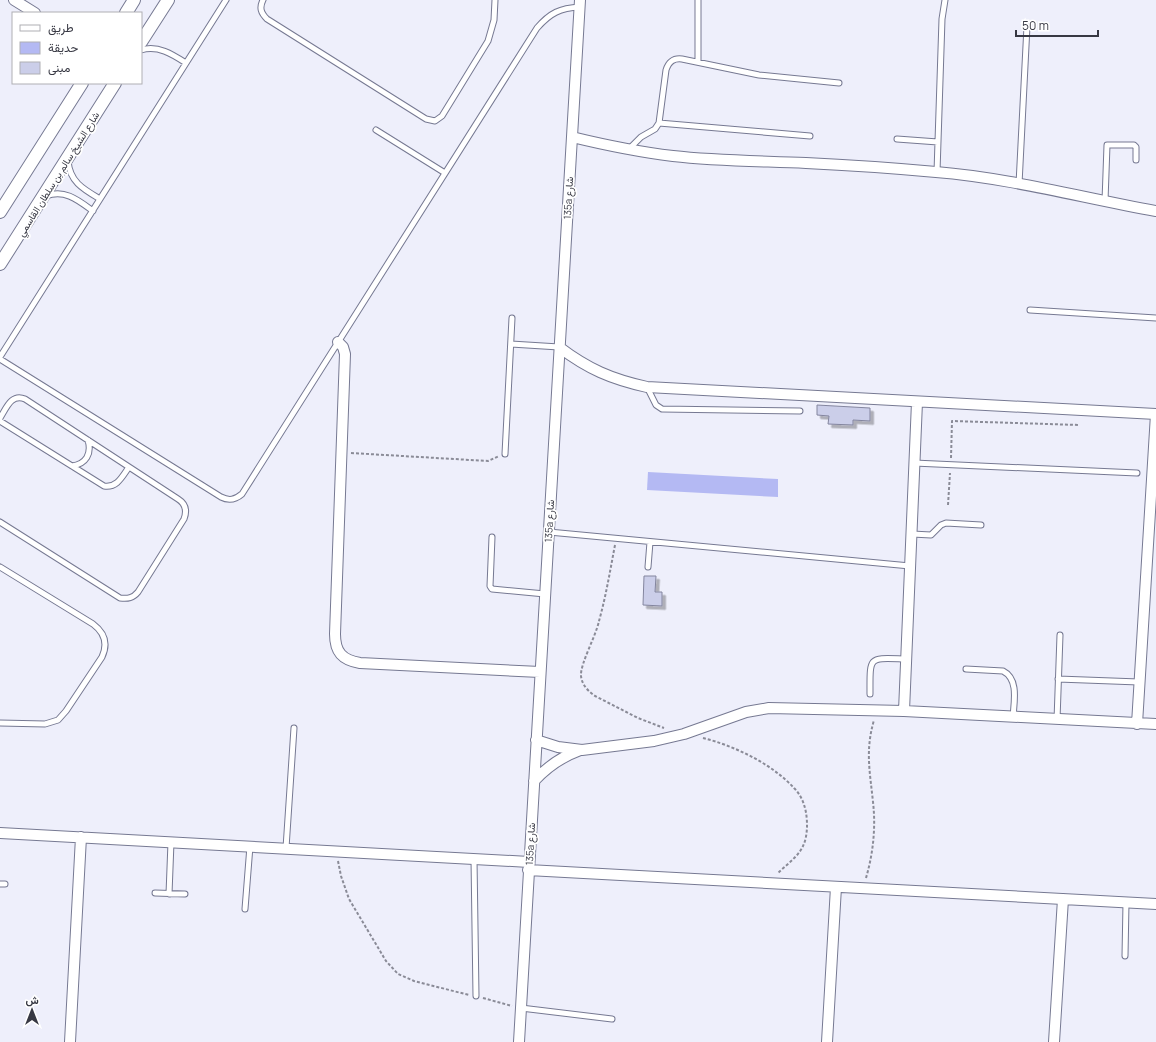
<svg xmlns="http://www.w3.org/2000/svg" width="1156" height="1042" viewBox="0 0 1156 1042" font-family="Manrope,Vazirmatn,sans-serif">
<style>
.green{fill:#b4b9f3}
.building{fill:#cbcee9;stroke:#83859e;filter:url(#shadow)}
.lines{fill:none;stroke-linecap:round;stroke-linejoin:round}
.service-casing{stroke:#767992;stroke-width:7}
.minor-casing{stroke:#767992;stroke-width:12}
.tertiary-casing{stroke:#767992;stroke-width:14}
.path{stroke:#8a8b97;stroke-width:2;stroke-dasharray:3 2;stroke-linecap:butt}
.service{stroke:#fff;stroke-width:5}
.minor{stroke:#fff;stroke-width:10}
.tertiary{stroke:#fff;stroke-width:12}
.labels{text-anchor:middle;stroke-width:3.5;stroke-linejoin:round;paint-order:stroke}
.street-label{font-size:10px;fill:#373843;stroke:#fff}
</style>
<defs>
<filter id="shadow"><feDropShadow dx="3.5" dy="3.5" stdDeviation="0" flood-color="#0004"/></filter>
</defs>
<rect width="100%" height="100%" fill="#eeeffb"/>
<!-- green -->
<path class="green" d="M648,472L778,479V497L647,490Z"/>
<!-- building -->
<path class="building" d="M817,405L870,408V421L853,420V425L828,424L829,416L817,415Z
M644,576H656L655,592H662V606L643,605Z"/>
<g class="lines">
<!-- service casing -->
<g class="service-casing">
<path id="service" d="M263,0C259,8 261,13 267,19L426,119L435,121L442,116L488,41L494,20L495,0
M698,0V62
M141,50C158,45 172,54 186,63
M659,123L810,136
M376,130L445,173
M897,139L938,142
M629,149L641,137L655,129L659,123L666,70C669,61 674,58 682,59L759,75L839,83
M68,161C70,182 83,189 100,199
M937,172L942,19L945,0
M1019,184L1027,26
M46,196C65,189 78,200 93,211
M1105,201L1107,145H1134L1136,147V160
M1030,310L1156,318
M511,344L559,347
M0,357L226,0
M0,359L221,497C229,501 235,500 242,494L537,28C550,13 560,8 580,7
M647,387L656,405L662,409L800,411
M0,418C6,409 11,393 25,399L178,499C186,504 187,511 184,519L138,592C133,598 128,599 120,598L0,522
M0,421L104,486C117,488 122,477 129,467
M505,454L512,318
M914,463L1137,473
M72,466C86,464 92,454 88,440
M549,532L910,566
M912,534L931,535L941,525L946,523L981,525
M492,537L490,586L492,589L545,594
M0,567L93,624C105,633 108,644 102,657L66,711L58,720L45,724L0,723
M648,567L650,542
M966,669L1003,671C1019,679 1014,702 1013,717
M1058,679L1139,682
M870,694C870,655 868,658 906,659
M1057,720L1060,635
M286,848L294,728
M474,859L476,996
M0,884H5
M155,893L185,894
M169,894L171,842
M245,909L250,846
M1125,956L1126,903
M521,1008L612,1019"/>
</g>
<!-- minor casing -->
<g class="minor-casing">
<path id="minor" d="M14,0L35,13
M572,137C605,145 639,152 673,156C717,161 761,161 806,163C849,165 892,168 936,172C1010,178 1083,198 1156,211
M338,342L343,347L345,354L335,634C335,652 342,660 360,663L540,672
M559,347C588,369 611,379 647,387L1156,414
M904,711L917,402
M1137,724L1156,414
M536,740L558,747L582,750L654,741L684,734L746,712L769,708L904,711L1156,724
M534,781C547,767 561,757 580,750
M0,833L529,862
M528,870L1156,904
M70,1042L81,837
M519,1042L580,0
M827,1042L836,887
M1054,1042L1063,899"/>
</g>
<!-- tertiary casing -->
<g class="tertiary-casing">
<path id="tertiary" d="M126,13L134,0
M141,42L168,0
M0,212L82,83
M0,264L115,83"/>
</g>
<!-- path -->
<path class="path" d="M351,453L488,461L499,456
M951,458L952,421L1079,425
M948,505L950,473
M615,545C610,571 606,596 599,621C596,636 580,664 581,676C582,685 588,691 595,696L638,718L664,728
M703,738C735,746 772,764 794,788C804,798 807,812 807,825C807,832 806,840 803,846C798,857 786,865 778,873
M338,861L341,876L349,899L386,961L398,974L414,981L469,995
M866,878C873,854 876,828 873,802C870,772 865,751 874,720
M483,998L512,1006"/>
<!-- service -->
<use href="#service" class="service"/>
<!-- minor -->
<use href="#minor" class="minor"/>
<!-- tertiary -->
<use href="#tertiary" class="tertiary"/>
</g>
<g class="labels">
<!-- street labels -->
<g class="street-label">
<text transform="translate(58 174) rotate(-58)" y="4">شارع الشيخ سالم بن سلطان القاسمي</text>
<text transform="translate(568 198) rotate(-87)" y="4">135a شارع</text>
<text transform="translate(549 521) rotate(-87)" y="4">135a شارع</text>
<text transform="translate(530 844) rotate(-87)" y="4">135a شارع</text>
</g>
</g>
<!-- legend -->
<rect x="12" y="12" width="130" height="72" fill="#ffffff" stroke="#afafb4"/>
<rect x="20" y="25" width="20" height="6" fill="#ffffff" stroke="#afafb4"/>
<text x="48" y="32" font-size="12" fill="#373843">طريق</text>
<rect x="20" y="42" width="20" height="12" fill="#b4b9f3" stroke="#afafb4"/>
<text x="48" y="52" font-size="12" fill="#373843">حديقة</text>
<rect x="20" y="62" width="20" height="12" fill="#cbcee9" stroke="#afafb4"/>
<text x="48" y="72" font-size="12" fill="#373843">مبنى</text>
<!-- north arrow -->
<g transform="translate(32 1010)" stroke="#ffffff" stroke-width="3" paint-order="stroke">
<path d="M0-3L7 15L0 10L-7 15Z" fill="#373843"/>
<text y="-6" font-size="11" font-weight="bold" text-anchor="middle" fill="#373843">ش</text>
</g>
<!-- scale -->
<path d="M1016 30v6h82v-6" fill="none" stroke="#373843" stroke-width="2"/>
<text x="1022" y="30" font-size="12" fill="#373843" stroke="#ffffff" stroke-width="3" paint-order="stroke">50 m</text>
</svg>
